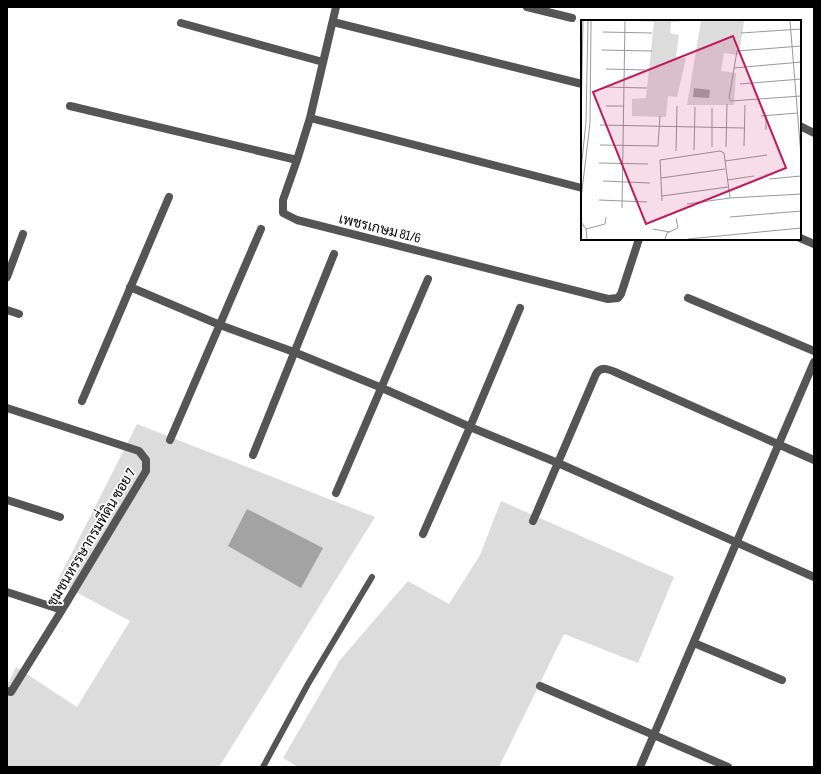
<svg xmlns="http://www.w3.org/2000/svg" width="821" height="774" viewBox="0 0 821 774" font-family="'Sofia Sans Condensed',Sarabun,sans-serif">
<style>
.green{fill:#dcdcdc}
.water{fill:#a3a3a3}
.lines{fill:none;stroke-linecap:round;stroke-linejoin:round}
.service{stroke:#555;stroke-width:6}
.minor{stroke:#555;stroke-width:8}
.labels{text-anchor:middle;stroke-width:3.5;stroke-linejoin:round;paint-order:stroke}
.street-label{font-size:14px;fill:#000;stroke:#fff}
.inset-road{fill:none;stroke:#999;stroke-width:1}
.view{fill:#c2185b;fill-opacity:0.15;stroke:#c2185b;stroke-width:2}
.inset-edge{fill:none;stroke:#000;stroke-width:2}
</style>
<rect width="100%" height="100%" fill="#fff"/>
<!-- green -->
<path class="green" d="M137,424L375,517L219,767H7V683L9,682L16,667L77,707L130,621L57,582Z
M501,501L674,577L638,663L564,634L499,767H298L283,758L340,660L408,581L449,604L480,555Z"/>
<!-- water -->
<path class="water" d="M247,509L323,548L301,588L228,546Z"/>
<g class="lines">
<!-- service -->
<path class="service" d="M263,767L308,684L372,577"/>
<!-- minor -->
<path class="minor" d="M336,7L310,118L297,160L283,200V213L297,220L608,299L618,298L621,294L639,239
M527,7L572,18
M333,22L582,84
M181,23L323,62
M70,106L297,160
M310,118L582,188
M800,126L814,133
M800,238L814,244
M7,277L23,234
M130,287L220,325L294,352L382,388L470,427L558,463L814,577
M688,298L814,351
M7,310L19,314
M82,401L169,197
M7,408L139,451L146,460V471L62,610L11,692L7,691
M170,440L261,229
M253,455L334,254
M336,493L428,279
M7,500L60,517
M533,521L596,374C601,366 608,369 615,372L814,460
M423,534L470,427L520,308
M7,592L62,610
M694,643L782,680
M540,686L728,767
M640,767L814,362"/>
</g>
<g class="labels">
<!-- street labels -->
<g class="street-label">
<text transform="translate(380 228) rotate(14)" y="5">เพชรเกษม 81/6</text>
<text transform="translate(91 537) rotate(-59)" y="5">ชุมชนหรรษากรมที่ดิน ซอย 7</text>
</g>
</g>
<!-- overview -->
<g transform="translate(581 20)">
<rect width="220" height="220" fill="#fff"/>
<path d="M54,1H102L90,2L89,13L98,15L95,37L105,38L96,77L87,76L85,97L51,96V79L65,78L73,2ZM120,1H163L159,29L157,35L143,33L140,51L155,53L153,85H106Z" fill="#dcdcdc"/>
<path d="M113,68L129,70L128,78L112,77Z" fill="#a3a3a3"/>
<path class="inset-road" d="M209,1L220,136M22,12L71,13M160,13L220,9M220,26L156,31L148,78L150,81L220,76M21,30L71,31M153,48L220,42M25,49L64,50M159,64L220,59M23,67L66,68M25,86H43M185,95V110M180,96L217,93M0,102L2,1M19,105L163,108M19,125L77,126L79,96M163,126L164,85M131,127V88M145,127L146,84M113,130L114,87M95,131L96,86M144,141L186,135M18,143L67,144M0,150L5,102L7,1M80,158L144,149M188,159L220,156M146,160L173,156M22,161L69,163M81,176L147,167M0,179L9,103L10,1M18,180L66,182M81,181L79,140L139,131L143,133L149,178M106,184L149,178L220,174M41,188L44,1M149,197L220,191M0,202L5,209L6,219M5,209L24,204L25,197M72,209L89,212M84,219L86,213L97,208L95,198M107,219L220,208"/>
<path class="view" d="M152,16L205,148L65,204L12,72Z"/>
<rect width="220" height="220" class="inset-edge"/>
</g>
<!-- border -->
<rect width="821" height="774" fill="none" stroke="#000000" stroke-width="16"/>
</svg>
